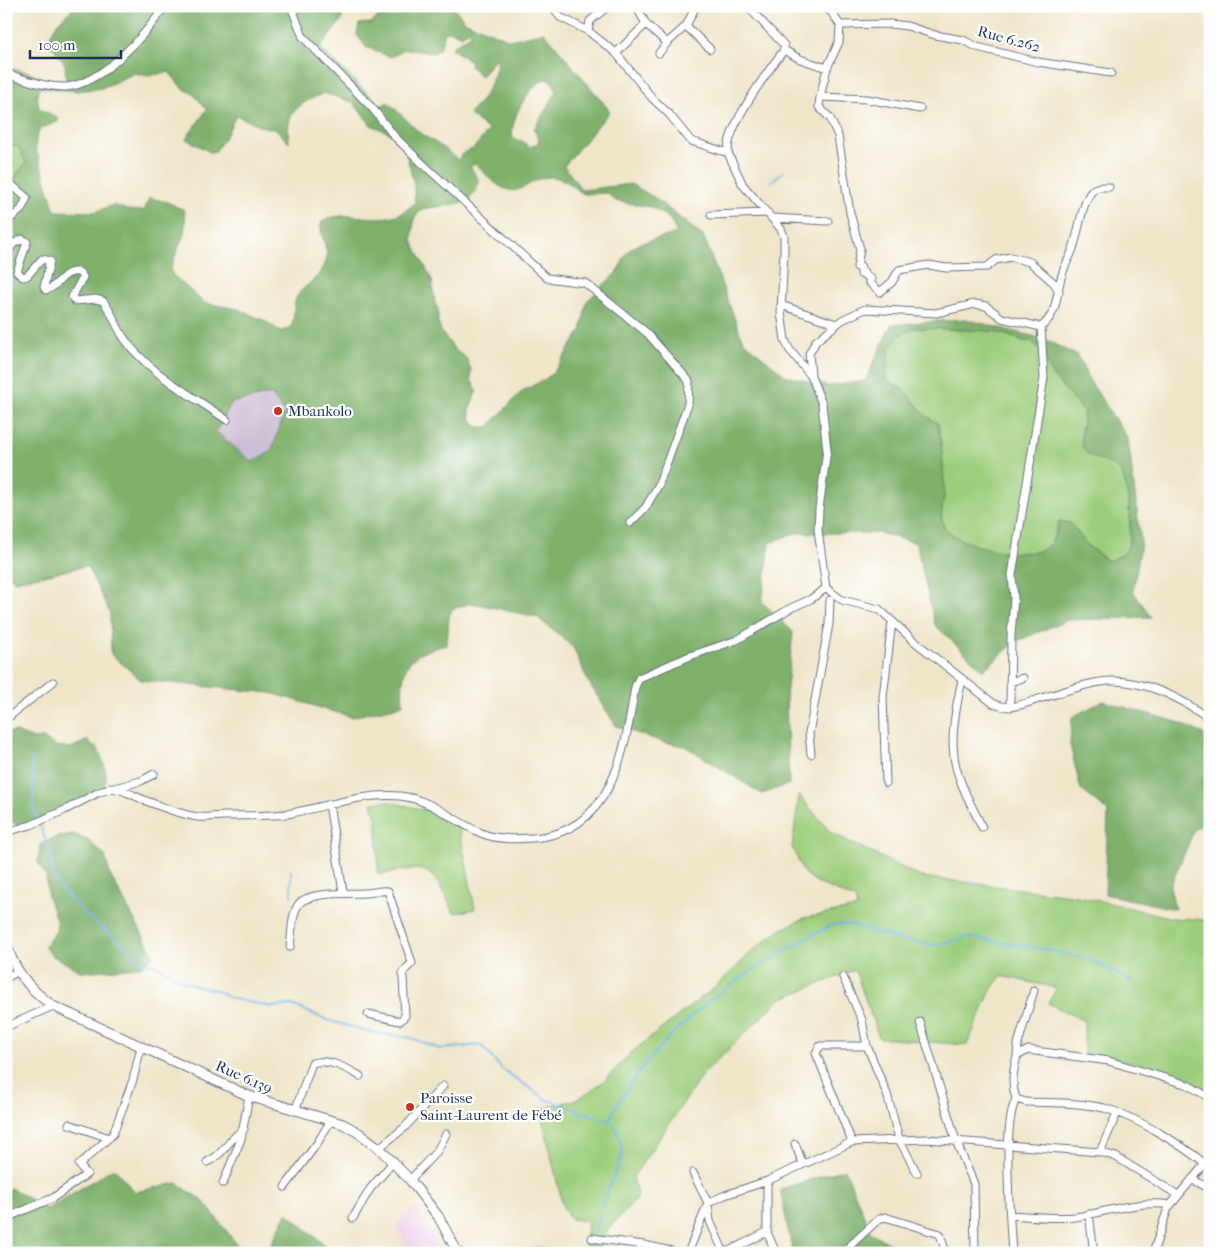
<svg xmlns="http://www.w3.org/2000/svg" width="1216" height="1259" viewBox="0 0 1216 1259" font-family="'IM FELL French Canon',serif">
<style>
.built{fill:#edd0e8}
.industrial{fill:#ccbed4}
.green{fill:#9dcd7b;stroke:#5c7e6c}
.forest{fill:#7eb06b;stroke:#4c7064;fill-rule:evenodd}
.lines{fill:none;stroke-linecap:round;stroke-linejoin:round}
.stream{stroke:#6eb4e5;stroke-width:2}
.minor-casing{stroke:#656f83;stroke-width:9}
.tertiary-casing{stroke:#656f83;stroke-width:11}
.minor{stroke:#fff;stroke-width:7}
.tertiary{stroke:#fff;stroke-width:9}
.poi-dot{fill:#c8321e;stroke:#fff;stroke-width:2}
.labels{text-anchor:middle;stroke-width:4.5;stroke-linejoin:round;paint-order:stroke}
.street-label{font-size:15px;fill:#1b2f5e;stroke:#fff}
.poi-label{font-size:15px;fill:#1b2f5e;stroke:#fff;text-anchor:start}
</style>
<rect width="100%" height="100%" fill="#fff"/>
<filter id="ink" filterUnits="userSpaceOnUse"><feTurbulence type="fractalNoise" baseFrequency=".02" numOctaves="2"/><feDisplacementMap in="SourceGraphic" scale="10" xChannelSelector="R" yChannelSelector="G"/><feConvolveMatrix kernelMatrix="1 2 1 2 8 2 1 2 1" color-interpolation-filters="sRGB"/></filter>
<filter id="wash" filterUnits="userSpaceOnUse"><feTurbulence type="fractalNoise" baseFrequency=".0096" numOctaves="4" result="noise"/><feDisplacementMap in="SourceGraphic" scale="20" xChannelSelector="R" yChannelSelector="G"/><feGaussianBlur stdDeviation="1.12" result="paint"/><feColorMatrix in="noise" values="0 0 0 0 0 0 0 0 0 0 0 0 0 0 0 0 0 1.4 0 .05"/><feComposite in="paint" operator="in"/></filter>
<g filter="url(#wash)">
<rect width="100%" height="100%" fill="#efe5c9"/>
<!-- built -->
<path class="built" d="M416,1207L441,1253H411L395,1226Z"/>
<!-- industrial -->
<path class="industrial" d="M272,394L286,412L271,452L252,462L216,432L231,403Z"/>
<!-- green -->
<path class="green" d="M6,145L19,147L26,163L12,180L6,205Z
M915,328L994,331L1024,341H1031L1041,350L1053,376L1083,411C1085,424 1076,441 1086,452C1095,461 1112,461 1120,471C1128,481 1134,536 1127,549C1124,555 1114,558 1109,561L1088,546L1070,523L1059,522C1055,532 1054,545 1042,550C1022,559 952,546 943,524C939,514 944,504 944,493C944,470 942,447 938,424L925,415L905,391L889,382L886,378L889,350L898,336Z
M799,795L830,832L921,877L1078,896L1173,918L1210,920V1084L1203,1089L1133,1062L1084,1055V1021L1048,1003L1057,988L1001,976L991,990L967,1045L879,1038L855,970L780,999L703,1074L633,1177L638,1198L608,1229L598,1250L584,1244L588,1221L570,1219L563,1207L540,1109L578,1099L603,1082L632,1052L715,987L757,947L777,932L804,918L857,908L855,899L818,883L804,873L792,847Z
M384,801L435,812L459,828L475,909L454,913C429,865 432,864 378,875L377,821L372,803Z"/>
<!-- forest -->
<path class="forest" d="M76,6H319L336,12L343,18L320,48L381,106L388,102L421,134L441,146L458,160L463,153L473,149L489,130L469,114C486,97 493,83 498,60L495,59L481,76L470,66L471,62L451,48L472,34L469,30L462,36L451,31L445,32L440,48L434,53L405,49L391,57L366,47L357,35L359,24L371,23L377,18L378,13L374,6H452L466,22L510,40L544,32L610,111L564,166L582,190L631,184L655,198L704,237L743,341L786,376L829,386L865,381L891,325L965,319L1044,339L1078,356L1089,380L1128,439L1141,543L1133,591L1151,617L1068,620L1017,641L983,670L935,625L916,543L880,533H795L770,543L762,602L793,632L786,697L789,784L762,794L685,746L663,742L616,726L588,681L573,647L537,617L472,603L452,609L449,617L447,645C408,653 400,665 403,705L352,717L271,693L141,680L111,654L110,613L87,566L15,581L6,573V205L12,180L26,163L19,147L6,145V68L28,72L54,84H60L66,81L65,64L49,42V37L58,22ZM169,72L182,88L192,93L207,109L186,139L210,152H215L227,134L236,115L259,126L276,129L289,143C285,111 297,105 324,93L353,102L371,125L399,137L403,141L414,184L415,202C387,235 345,203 321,223C319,236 330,249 326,262C321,277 306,284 298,295C291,305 297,316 290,329L280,331L265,321L238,309L204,303L173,275L170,270C177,246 189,235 184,210L167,202L149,198L144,211L127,210L113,205L95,212L55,211L36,149V138L40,129L57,122L59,119L39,108L37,96L39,87L76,91L102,88L135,73L147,76ZM545,79L551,80L557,91L534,129L539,140L536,145L529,147L522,141L513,139C508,121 529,86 545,79ZM476,164C488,176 505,199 524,187C533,182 540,177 550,177C567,177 571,187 584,194L607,193L616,201L651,207L670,219L677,233L638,244L628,251L617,272L587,301L581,331L553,373L544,380L522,391L488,427H478C464,413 471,407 477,390L471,380V369L466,358L456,351L442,333L438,323V308L435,304L432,280L412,241L414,219L421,210C440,203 474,211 479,181L470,166ZM915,328L994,331L1024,341H1031L1041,350L1053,376L1083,411C1085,424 1076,441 1086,452C1095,461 1111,461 1120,471C1128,481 1134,536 1127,549C1124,555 1114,558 1108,561L1088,546L1070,523L1059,522C1056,533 1054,545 1042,550C1022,559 952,546 943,524C939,513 944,504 944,493C944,470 942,447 938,424L925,415L905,391L890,382L886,378L889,350L898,336ZM271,394L285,412L271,452L252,462L216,432L231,403Z
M1103,701L1180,723L1210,737V821L1195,828L1170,887L1175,909L1105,894L1108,811L1081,790L1070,745L1072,717Z
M6,732H16L34,739L43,738L55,746L71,748L88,740L93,747H97C105,765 110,775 101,793L21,827L6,819Z
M73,834L89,841L105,856L110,875L154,956L140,967L82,972L53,956L44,947L56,931L57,922L48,897L46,876L38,862L40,845L56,837Z
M114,1168L135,1192L177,1183L204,1202L239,1247L268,1250L287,1213L326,1246L323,1253H6V1191L11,1188L47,1209Z
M845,1169L871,1233L906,1253H793L780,1189Z"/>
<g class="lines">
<!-- stream -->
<path class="stream" d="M771,182L784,171
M32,759C35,779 30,799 37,819
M39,823L50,852L54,877L61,889L87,916L127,948L140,962L154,964L183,981L199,987L216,990L230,998L272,1007L292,1005L327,1020L370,1032L411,1038L440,1049L481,1045L502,1069L547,1100L609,1121L617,1129L623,1154L604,1200L594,1235
M291,896V870
M609,1121C614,1106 623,1095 632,1082C682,1011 756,964 832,925L848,924L910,942L933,945L968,937L1044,949L1089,959L1133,982
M593,1240V1253"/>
</g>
</g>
<g filter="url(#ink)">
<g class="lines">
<!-- minor casing -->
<g class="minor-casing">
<path id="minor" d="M291,6L303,37L373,109L395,137L422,163L547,278L585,283L647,333L689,381L688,404L659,484L646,507L630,523
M553,6L560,17L588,31L616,53L652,98L669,114L691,141L728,153L743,185L781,229L784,236V252L781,312L785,340L789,349L811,376L822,404L827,450L819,509L818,530L826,588L842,600L879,609L914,641L994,704C1010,711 1026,703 1042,698C1064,692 1088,682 1110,681C1145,680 1183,699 1210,719
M747,6L784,45V50L800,59L827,68L820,97L867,99L920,109
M820,6L830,10L840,25L890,24L907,26L935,35L963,40L977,47L1038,62L1111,73
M646,24L667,43
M686,26L710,49
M588,31L590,21L608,6
M616,53L646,24L636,6
M659,53L667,43L686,26L696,6
M827,68L839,42L840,25
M6,74C25,79 47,88 66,87C102,84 146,34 165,6
M820,97L819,107L830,118L838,136L850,213L860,249L857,267H861V274L865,273L866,276L871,279L869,282L880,292L892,282L899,270L929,265L946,268L987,267L996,260L1011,257L1030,262L1054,283L1059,292
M728,153C726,127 768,71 784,50
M6,180L27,198L21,210L6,222
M711,215L768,213
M772,218L828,221
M6,255L13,244L22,239L27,242L17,272L23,277L27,276L42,259L50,261L44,287L46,290C59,287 63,269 79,272L83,277L72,297L75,301L96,299L103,301C112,312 116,326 124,338C148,373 193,396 227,420
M781,305L836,324
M811,374L809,354L816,341L842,320L865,309L936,313L975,304L986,306L1002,318L1041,327C1060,312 1055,292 1063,272C1065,264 1070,258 1072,251C1079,235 1081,200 1094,189C1098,186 1104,187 1109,187
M962,680C956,707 949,739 956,767C961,788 973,808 982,827
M1010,682L1023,678
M1010,707L1011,636L1014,598L1012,575L1044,378L1041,327
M6,719L53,682
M811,754L809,733L829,624L830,600
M886,783L883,697L892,621
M109,788C122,788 132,795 144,800C159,806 182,815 198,817C206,818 216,816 224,816C247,815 270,817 292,813C329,806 362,793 400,796C431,799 453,821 481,833C497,840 516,839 533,838C613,832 625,750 635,687L639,678L690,656L737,640L791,608L811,599L826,588
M329,804L343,892
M6,832L31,825L65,810L99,792L141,781L154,774
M1210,864V875
M290,947C292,934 291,916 298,905C307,891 350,894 365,893C373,893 380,890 388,891L412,963L403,972V977L405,1016L400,1021L368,1014
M843,977L862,1020L867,1046
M6,978L19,971
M920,1022L956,1141L974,1184L975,1253
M6,1027L53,1006
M1017,1056L1018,1044L1034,990
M1016,1099C1011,1084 1013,1071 1017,1056L1028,1050L1109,1061L1188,1085L1210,1098
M295,1111L312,1063C328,1058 346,1068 360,1076
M69,1124L109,1138
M852,1142L816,1053L820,1046H867L887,1094L899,1139L917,1173
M795,1144L803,1164
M379,1148L404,1128L443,1086
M1100,1152L1117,1113
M207,1162C223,1156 229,1138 244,1129
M1192,1179L1210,1189
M410,1180L437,1151L446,1134
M223,1183L241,1139L249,1096
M285,1187L318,1142L331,1120
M1089,1214L1094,1253
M1010,1215C1031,1216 1054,1219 1075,1217C1107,1212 1138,1200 1170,1205
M6,1218L53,1198L87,1174L79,1165L113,1134L133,1080L141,1047
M353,1218L370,1189L394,1161
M767,1232L776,1253
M592,1238L644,1245L680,1253
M523,1253L538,1251L561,1253
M688,1253L708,1203L693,1173
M724,1253L710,1221L708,1203L725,1195L767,1181L852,1142L926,1139L1100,1152L1116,1157L1178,1195
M725,1253L767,1232V1181
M842,1253L879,1219L885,1217L940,1234L946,1253
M1012,1253C1010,1219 1002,1126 1016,1099L1026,1102C1052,1103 1079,1102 1104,1108C1134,1116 1181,1144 1205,1164
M1153,1253L1168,1208L1210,1158"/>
</g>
<!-- tertiary casing -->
<g class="tertiary-casing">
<path id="tertiary" d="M6,941C12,968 30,990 53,1006L249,1096L343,1124L359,1133L379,1148L410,1180L438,1216L458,1253"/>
</g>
<!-- minor -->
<use href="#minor" class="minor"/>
<!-- tertiary -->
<use href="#tertiary" class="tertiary"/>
</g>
</g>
<!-- markers -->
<g class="poi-dot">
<circle cx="278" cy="411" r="5"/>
<circle cx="410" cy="1107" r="5"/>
</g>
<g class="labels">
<!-- street labels -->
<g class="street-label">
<text transform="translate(1009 39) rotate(15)" y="5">Rue 6.262</text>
<text transform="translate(244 1077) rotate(24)" y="5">Rue 6.139</text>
</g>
<!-- poi labels -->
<g class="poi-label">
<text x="288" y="416">Mbankolo</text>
<text x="420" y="1103">Paroisse<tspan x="420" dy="17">Saint-Laurent de Fébé</tspan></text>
</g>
</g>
<!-- margin -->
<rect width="1216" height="1259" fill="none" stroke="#fff" stroke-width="25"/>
<!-- scale -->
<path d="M30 50v8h91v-8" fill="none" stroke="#1b2f5e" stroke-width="2.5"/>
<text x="38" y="50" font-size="15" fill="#1b2f5e" stroke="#ffffff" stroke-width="4" paint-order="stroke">100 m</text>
</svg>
